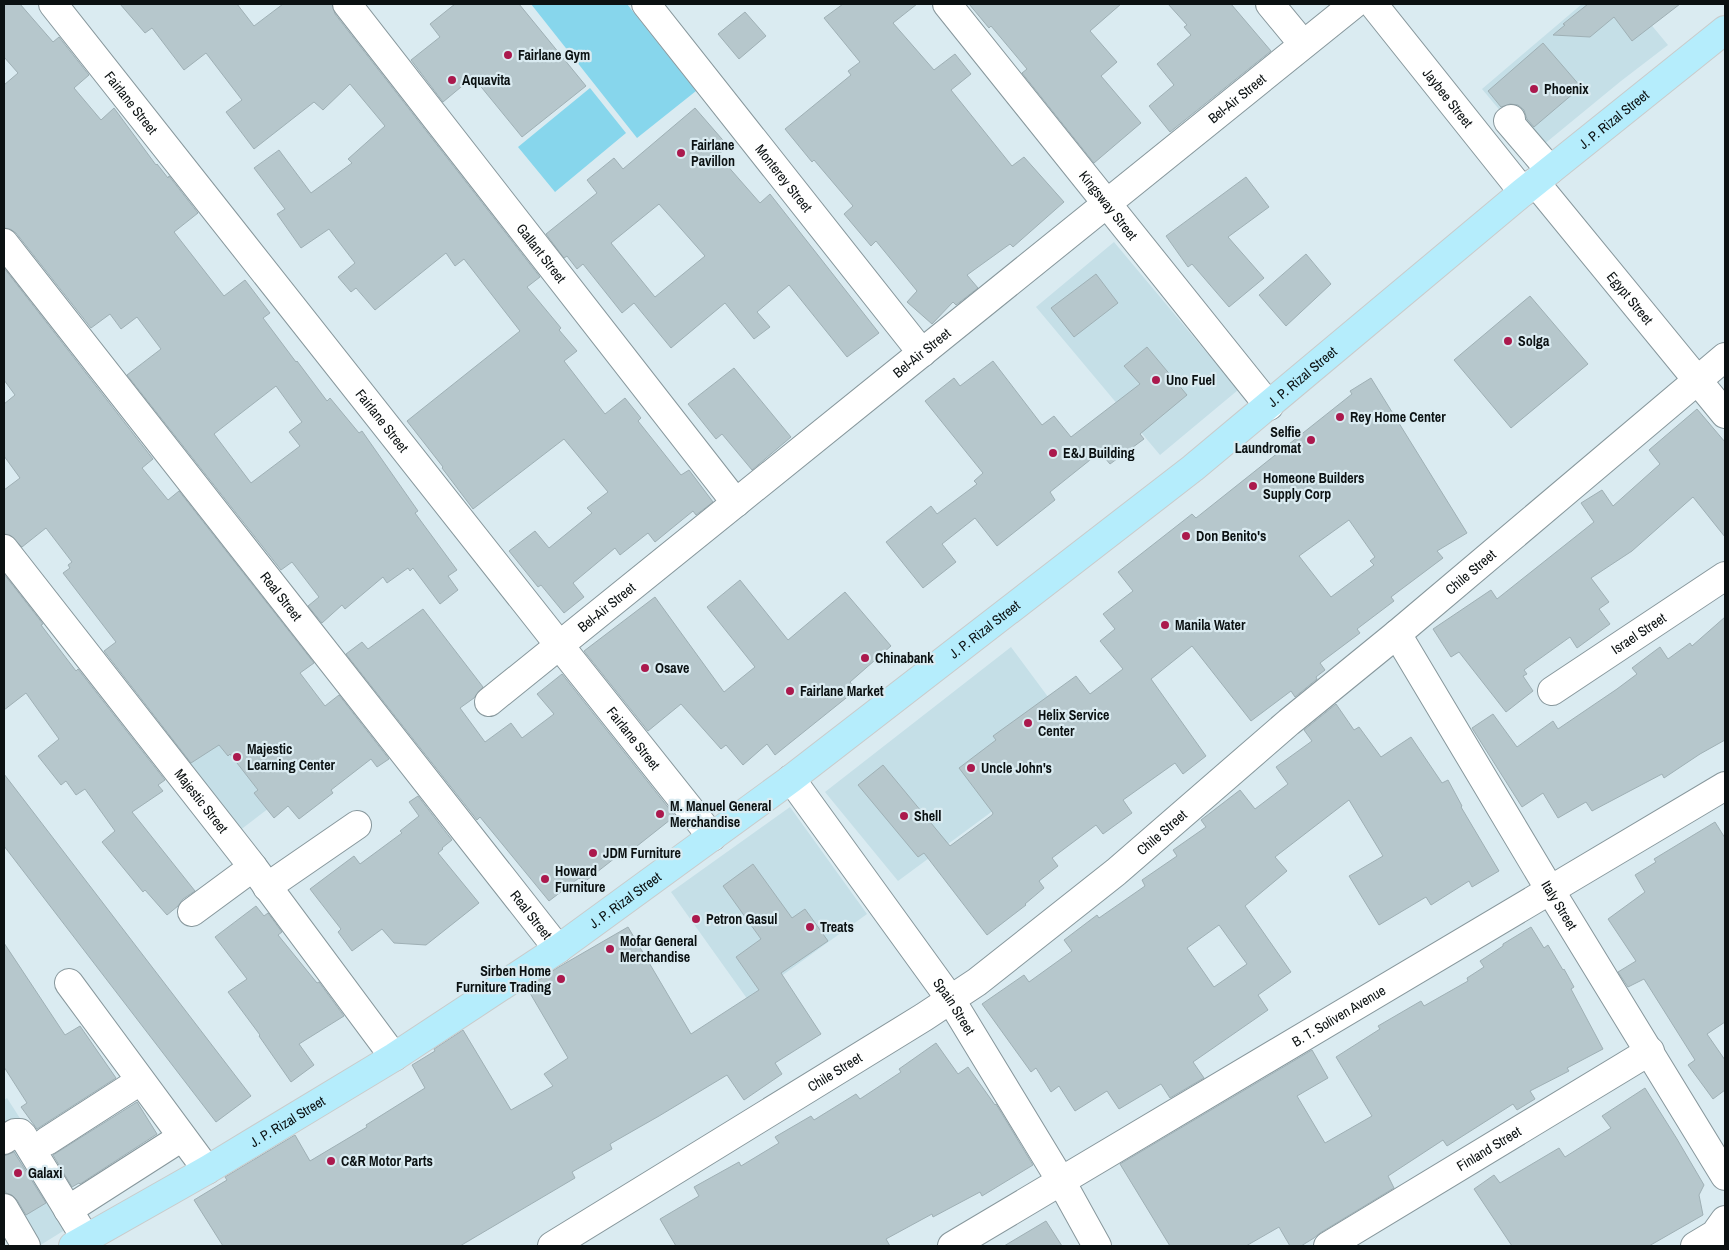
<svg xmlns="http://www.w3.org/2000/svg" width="1729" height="1250" viewBox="0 0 1729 1250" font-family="'Archivo Narrow',sans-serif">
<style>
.built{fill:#c5dfe7}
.green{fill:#87d6ec}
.building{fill:#b6c7cc;stroke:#9fb0b5;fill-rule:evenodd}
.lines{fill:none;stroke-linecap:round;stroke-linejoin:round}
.minor-casing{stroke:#87979c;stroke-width:30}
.major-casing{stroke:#c9cbcb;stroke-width:30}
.minor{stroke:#fff;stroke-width:28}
.major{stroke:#b5edfc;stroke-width:28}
.poi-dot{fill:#ab194d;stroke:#daebf1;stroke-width:2}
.labels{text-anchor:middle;stroke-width:4.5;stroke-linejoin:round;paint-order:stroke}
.poi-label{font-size:14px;font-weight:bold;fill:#0b1112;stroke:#daebf1;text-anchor:start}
.street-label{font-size:14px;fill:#0b1112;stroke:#daebf1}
</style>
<rect width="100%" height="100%" fill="#daebf1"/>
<!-- built -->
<path class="built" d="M1582,4H1634L1668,45L1621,81L1537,150L1508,120L1482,89Z
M1114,242L1238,390L1160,455L1036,307Z
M1011,647L1083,744L898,881L825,792Z
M239,680L312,775L235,834L162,739Z
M790,807L867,914L748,1000L671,892Z
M7,1098L84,1218L39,1246L4,1229V1100Z"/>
<!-- green -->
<path class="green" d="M531,4H627L696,91L637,138Z
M590,88L626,133L555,192L518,147Z"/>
<!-- building -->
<path class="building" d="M4,4H20L53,42L59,37L89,75L74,88L101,120L114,108L156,165L157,164L168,178L169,176L198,213L174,232L224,296L245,280L270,313L263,318L296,362L297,361L327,401L330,398L359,433L362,431L418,511L415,513L457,570L448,576L458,590L440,604L413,568L410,571L408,568L387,583L383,577L345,609L342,605L322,623L308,606L319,597L292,562L281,570L127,375L161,349L137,317L121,329L110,314L91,328L16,233L10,229L4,228V85L18,73L4,57ZM276,386L302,422L289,432L300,446L251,483L214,434Z
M120,4H237L254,26L283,4H332L335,14L540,277L527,287L561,328L559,330L577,351L564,361L605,414L625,398L641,418L638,421L681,475L689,470L713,502L696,515L693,511L655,542L648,533L620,555L615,548L573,583L584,597L564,613L541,585L538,587L509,551L535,531L549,548L592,513L587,508L608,492L564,439L473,509L442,468L443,467L407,421L520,331L464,259L455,266L446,253L375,310L356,288L351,292L338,277L355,263L329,229L301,248L277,214L285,209L254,168L279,150L311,193L352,163L348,159L385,126L350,84L323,110L314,102L254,149L226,112L242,100L206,53L184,70L152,28L145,33Z
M455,4H519L586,86L522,137L473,77L443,102L411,60L440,37L430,24Z
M843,4H917L893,23L934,70L955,54L971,74L951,90L1012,166L1024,157L1064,202L1013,247L1010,244L967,275L978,288L956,305L953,302L932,324L907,302L917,291L876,241L871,246L844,214L853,206L814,160L812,162L785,129L851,75L848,71L860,62L824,18Z
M969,4H1121L1090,31L1117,62L1101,76L1141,123L1094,163L1022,73L1027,69L991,26L989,28Z
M1168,4H1231L1271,51L1170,132L1149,106L1174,85L1157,64L1191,35L1184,27L1187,25Z
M1588,4H1680L1632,41L1614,17L1590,37L1553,35L1565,25L1563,24Z
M745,12L766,36L739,59L718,34Z
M1543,43L1581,87L1534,127L1527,119L1524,110L1518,105L1510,104L1501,107L1488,91Z
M695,108L728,146L718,155L760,203L770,194L879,333L847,357L789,285L757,312L770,327L754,339L725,303L671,348L634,303L622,313L583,264L577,269L567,256L564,258L546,234L597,193L587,180L614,158L623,169ZM659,204L705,256L655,297L611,243Z
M1246,177L1269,207L1228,237L1264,278L1229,307L1192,264L1188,267L1166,236Z
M1306,254L1331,284L1286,326L1259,295Z
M4,268L153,459L142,468L168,500L179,491L314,663L300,673L325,706L339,695L389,759L377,767L371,759L331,790L333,793L299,819L288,806L274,818L254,793L258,790L230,754L228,756L219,745L191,763L104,651L116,642L63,573L70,568L68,565L72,562L46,528L22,547L10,535L4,534V490L20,478L4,456V404L15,395L4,380Z
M1096,274L1118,303L1074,337L1051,308Z
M1530,296L1588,364L1511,428L1454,360Z
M1147,347L1187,395L1140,434L1144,439L1110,464L1100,452L1050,492L1055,500L997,546L975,518L942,544L956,562L923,588L886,542L931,506L937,514L977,484L974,481L983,473L925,401L954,378L960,386L993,361L1042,425L1054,416L1071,437L1140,384L1124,366Z
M734,368L791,437L752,470L722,434L716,439L688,404Z
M1371,378L1467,533L1437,551L1443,558L1391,597L1394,601L1357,629L1360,633L1320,663L1325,670L1316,677L1317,679L1295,697L1291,691L1251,721L1192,646L1151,679L1206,756L1183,774L1175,763L1123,800L1132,813L1103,834L1096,825L1052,858L1058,866L1039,881L1044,888L1025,904L1026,905L987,935L924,853L918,857L858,785L883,765L950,846L992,815L993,813L959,768L996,740L993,736L1076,676L1090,694L1123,669L1100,641L1115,629L1103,614L1133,591L1118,572L1192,514L1196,518L1352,394L1350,391ZM1349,520L1375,557L1370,561L1374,565L1331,597L1299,556Z
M1697,409L1725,442V537L1693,497L1632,551L1591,578L1609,602L1599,609L1610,624L1577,648L1570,637L1524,670L1527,674L1523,676L1533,691L1506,712L1459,652L1451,657L1433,629L1491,590L1497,599L1594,522L1581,503L1602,490L1613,506L1660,464L1649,450Z
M4,574L43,624L41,625L76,671L78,669L165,780L158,785L163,791L132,812L195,891L183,899L178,906L167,915L145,890L143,892L102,842L115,831L85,789L76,795L66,781L61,785L38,756L59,739L26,693L4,710Z
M740,580L788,640L845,592L891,646L850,682L856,690L775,755L767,744L743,765L726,745L721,749L681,704L648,731L584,651L655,597L724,692L755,667L707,607Z
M423,609L483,687L474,698L460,708L485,742L511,723L522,738L554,714L537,694L562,674L675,816L632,850L629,847L583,883L579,878L549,901L480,817L477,820L346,654L362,642L368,649Z
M1725,617V740L1700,754L1664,778L1662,774L1592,811L1586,802L1558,818L1543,793L1522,807L1472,728L1493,714L1517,747L1553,721L1558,729L1617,689L1637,674L1632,668L1660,647L1668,659L1690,643L1692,646Z
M1336,704L1354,730L1359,727L1381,757L1411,737L1442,783L1448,780L1462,806L1461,807L1499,871L1472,887L1469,881L1431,905L1426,897L1379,925L1349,876L1383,856L1349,800L1275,857L1287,871L1245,906L1291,972L1258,995L1268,1010L1193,1062L1204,1078L1170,1098L1161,1084L1119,1109L1107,1091L1075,1111L1059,1086L1051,1092L1036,1068L1031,1072L982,1004L1024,975L1029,982L1072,951L1064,940L1097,915L1099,918L1145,886L1142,880L1177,856L1173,850L1206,827L1201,820L1240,790L1255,809L1288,784L1276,767L1312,741L1304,730ZM1219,925L1247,964L1214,987L1187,948Z
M4,774L251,1096L216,1122L4,846Z
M418,796L452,840L442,848L443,849L438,853L479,903L426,945L394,943L382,929L352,951L338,932L341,929L310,889L354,856L360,864L402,833L400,831L419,816L409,802Z
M1715,822L1725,838V1022L1707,1034L1725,1060V1090L1713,1099L1688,1065L1695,1060L1644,979L1628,987L1618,972L1636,961L1608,919L1645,892L1635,875L1656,862L1654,859Z
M753,864L792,918L805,909L828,941L781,973L821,1034L775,1063L782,1074L744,1100L727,1075L659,1116L610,1144L612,1149L572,1172L575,1178L460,1246H223L194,1200L227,1180L225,1177L295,1135L310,1161L367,1127L366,1125L425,1088L412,1065L435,1051L434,1049L463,1030L511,1110L553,1086L544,1074L568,1058L527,988L557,968L628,927L691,1034L759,990L736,957L761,939L723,886Z
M256,906L264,916L268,913L282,932L278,935L317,983L319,982L344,1016L299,1044L314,1065L291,1082L259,1036L260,1035L228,992L247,979L215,937Z
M1531,927L1544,948L1548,945L1563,970L1564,969L1574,987L1571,989L1603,1049L1567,1068L1569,1071L1530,1091L1535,1099L1517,1110L1513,1104L1447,1146L1443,1140L1388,1176L1394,1188L1320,1233L1314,1238L1301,1246H1290L1279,1227L1246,1246H1170L1120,1164L1312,1050L1328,1078L1297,1096L1325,1143L1372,1116L1336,1057L1380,1029L1378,1026L1421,1001L1424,1006L1468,981L1467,978L1484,967L1480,961L1503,946V944Z
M4,943L65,1035L80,1026L116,1078L37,1129L21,1107L27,1103L4,1067Z
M936,1043L958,1074L968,1067L995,1105L996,1104L1033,1165L982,1196L980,1192L933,1217L932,1214L886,1239L890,1246H676L660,1219L699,1196L694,1187L739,1162L741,1166L779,1143L775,1137L811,1116L814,1120L856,1094L860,1099L901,1072L899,1069Z
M1645,1088L1677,1139L1704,1185L1699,1195L1703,1215L1649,1246H1512L1474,1189L1494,1175L1500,1183L1559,1148L1565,1157L1611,1128L1602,1116Z
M137,1102L157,1134L80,1184L79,1183L72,1187L53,1155Z
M14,1152L46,1203L26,1215L17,1200L12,1195L6,1193L4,1189V1156Z
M1046,1221L1062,1246H1004Z"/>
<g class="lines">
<!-- minor casing -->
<g class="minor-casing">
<g id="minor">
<path id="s1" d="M53,4L560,646L712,837"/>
<path id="s2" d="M347,4L736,503"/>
<path id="s3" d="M646,4L922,353"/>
<path id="s4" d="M947,4L1269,406"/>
<path d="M1270,4L1303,44"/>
<path id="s5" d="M1373,4L1523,192"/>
<path d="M1511,119L1508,121L1550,170"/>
<path id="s6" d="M1535,182L1725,414"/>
<path id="s7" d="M4,243L558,949"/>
<path id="s8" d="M4,549L253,867L394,1057"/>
<path id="s9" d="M1397,634L1550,890L1725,1176"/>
<path id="s10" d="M1552,691L1725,576"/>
<path id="s11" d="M489,702L1354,4"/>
<path id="s12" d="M791,779L951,1000L1061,1181L1097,1246"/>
<path d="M267,887L357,825"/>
<path d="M192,912L253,867"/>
<path d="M69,983L207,1170"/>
<path d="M4,1140L15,1133H20L23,1136L86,1239"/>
<path d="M47,1141L140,1081"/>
<path d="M4,1208L26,1246"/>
<path d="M68,1210L182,1137"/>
<path id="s13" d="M552,1246L924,1017L977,982L1116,872L1289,722L1397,634L1725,357"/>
<path id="s14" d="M952,1246L1725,786"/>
<path id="s15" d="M1328,1246L1650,1051"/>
<path d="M1695,1246L1715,1234L1725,1220"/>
</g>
</g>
<!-- major casing -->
<g class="major-casing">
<g id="major">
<path id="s16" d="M73,1246L207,1170L394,1057L558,949L791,779L1193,468L1523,192L1725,30"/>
</g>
</g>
<!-- minor -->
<use href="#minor" class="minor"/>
<!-- major -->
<use href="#major" class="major"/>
</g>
<!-- markers -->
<g class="poi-dot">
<circle cx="508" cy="55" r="5"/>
<circle cx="452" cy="80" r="5"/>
<circle cx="1534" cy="89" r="5"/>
<circle cx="681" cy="153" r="5"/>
<circle cx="1508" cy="341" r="5"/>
<circle cx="1156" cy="380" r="5"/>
<circle cx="1340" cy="417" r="5"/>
<circle cx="1311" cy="440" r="5"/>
<circle cx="1053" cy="453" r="5"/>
<circle cx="1253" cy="486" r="5"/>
<circle cx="1186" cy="536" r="5"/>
<circle cx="1165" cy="625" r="5"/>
<circle cx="865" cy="658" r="5"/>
<circle cx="645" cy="668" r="5"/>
<circle cx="790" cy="691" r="5"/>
<circle cx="1028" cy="723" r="5"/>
<circle cx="237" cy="757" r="5"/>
<circle cx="971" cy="768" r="5"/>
<circle cx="660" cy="814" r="5"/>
<circle cx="904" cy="816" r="5"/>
<circle cx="593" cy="853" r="5"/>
<circle cx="545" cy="879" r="5"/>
<circle cx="696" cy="919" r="5"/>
<circle cx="810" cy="927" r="5"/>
<circle cx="610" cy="949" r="5"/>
<circle cx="561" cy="979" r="5"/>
<circle cx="331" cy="1161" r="5"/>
<circle cx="18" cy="1173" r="5"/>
</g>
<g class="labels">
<!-- poi labels -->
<g class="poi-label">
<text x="518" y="60">Fairlane Gym</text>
<text x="462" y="85">Aquavita</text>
<text x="1544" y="94">Phoenix</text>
<text x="691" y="150">Fairlane<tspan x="691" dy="16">Pavillon</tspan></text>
<text x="1518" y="346">Solga</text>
<text x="1166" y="385">Uno Fuel</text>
<text x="1350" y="422">Rey Home Center</text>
<text x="1301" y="437" text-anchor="end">Selfie<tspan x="1301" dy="16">Laundromat</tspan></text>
<text x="1063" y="458">E&amp;J Building</text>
<text x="1263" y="483">Homeone Builders<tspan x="1263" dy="16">Supply Corp</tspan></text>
<text x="1196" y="541">Don Benito's</text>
<text x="1175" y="630">Manila Water</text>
<text x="875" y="663">Chinabank</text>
<text x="655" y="673">Osave</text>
<text x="800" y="696">Fairlane Market</text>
<text x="1038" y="720">Helix Service<tspan x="1038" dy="16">Center</tspan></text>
<text x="247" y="754">Majestic<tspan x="247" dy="16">Learning Center</tspan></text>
<text x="981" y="773">Uncle John's</text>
<text x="670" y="811">M. Manuel General<tspan x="670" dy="16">Merchandise</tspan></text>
<text x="914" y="821">Shell</text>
<text x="603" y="858">JDM Furniture</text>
<text x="555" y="876">Howard<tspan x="555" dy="16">Furniture</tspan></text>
<text x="706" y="924">Petron Gasul</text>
<text x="820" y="932">Treats</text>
<text x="620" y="946">Mofar General<tspan x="620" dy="16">Merchandise</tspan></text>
<text x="551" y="976" text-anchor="end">Sirben Home<tspan x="551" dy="16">Furniture Trading</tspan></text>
<text x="341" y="1166">C&amp;R Motor Parts</text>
<text x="28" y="1178">Galaxi</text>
</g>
<!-- street labels -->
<g class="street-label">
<text dy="5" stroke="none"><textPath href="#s5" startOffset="120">Jaybee Street</textPath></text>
<text dy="5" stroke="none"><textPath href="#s11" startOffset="961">Bel-Air Street</textPath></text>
<text dy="5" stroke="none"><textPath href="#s1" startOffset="126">Fairlane Street</textPath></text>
<text dy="5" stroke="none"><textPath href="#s16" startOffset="1912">J. P. Rizal Street</textPath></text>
<text dy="5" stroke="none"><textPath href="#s3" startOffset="222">Monterey Street</textPath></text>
<text dy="5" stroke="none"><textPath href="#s4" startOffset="258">Kingsway Street</textPath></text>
<text dy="5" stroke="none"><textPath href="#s2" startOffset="316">Gallant Street</textPath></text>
<text dy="5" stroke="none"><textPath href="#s6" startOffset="150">Egypt Street</textPath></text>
<text dy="5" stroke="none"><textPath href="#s11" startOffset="556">Bel-Air Street</textPath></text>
<text dy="5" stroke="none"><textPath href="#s16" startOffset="1508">J. P. Rizal Street</textPath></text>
<text dy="5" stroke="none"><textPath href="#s1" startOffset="531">Fairlane Street</textPath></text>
<text dy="5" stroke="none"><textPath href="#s13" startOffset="1142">Chile Street</textPath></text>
<text dy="5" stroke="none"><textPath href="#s7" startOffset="449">Real Street</textPath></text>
<text dy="5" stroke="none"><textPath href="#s11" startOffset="151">Bel-Air Street</textPath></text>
<text dy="5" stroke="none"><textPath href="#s16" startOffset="1102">J. P. Rizal Street</textPath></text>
<text dy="5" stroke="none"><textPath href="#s10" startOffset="104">Israel Street</textPath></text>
<text dy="5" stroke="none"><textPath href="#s1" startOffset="936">Fairlane Street</textPath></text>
<text dy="5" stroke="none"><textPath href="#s8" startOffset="320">Majestic Street</textPath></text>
<text dy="5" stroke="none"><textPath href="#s13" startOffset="738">Chile Street</textPath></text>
<text dy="5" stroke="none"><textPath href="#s16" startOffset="652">J. P. Rizal Street</textPath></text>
<text dy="5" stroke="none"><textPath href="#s9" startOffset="316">Italy Street</textPath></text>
<text dy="5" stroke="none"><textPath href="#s7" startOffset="854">Real Street</textPath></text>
<text dy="5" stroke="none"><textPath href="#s12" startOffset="280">Spain Street</textPath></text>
<text dy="5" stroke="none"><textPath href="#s14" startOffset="450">B. T. Soliven Avenue</textPath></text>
<text dy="5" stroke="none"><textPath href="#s13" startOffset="332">Chile Street</textPath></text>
<text dy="5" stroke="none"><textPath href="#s16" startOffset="248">J. P. Rizal Street</textPath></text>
<text dy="5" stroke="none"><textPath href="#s15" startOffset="188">Finland Street</textPath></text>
</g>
</g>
<!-- border -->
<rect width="1729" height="1250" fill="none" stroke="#0b1112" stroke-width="10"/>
</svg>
